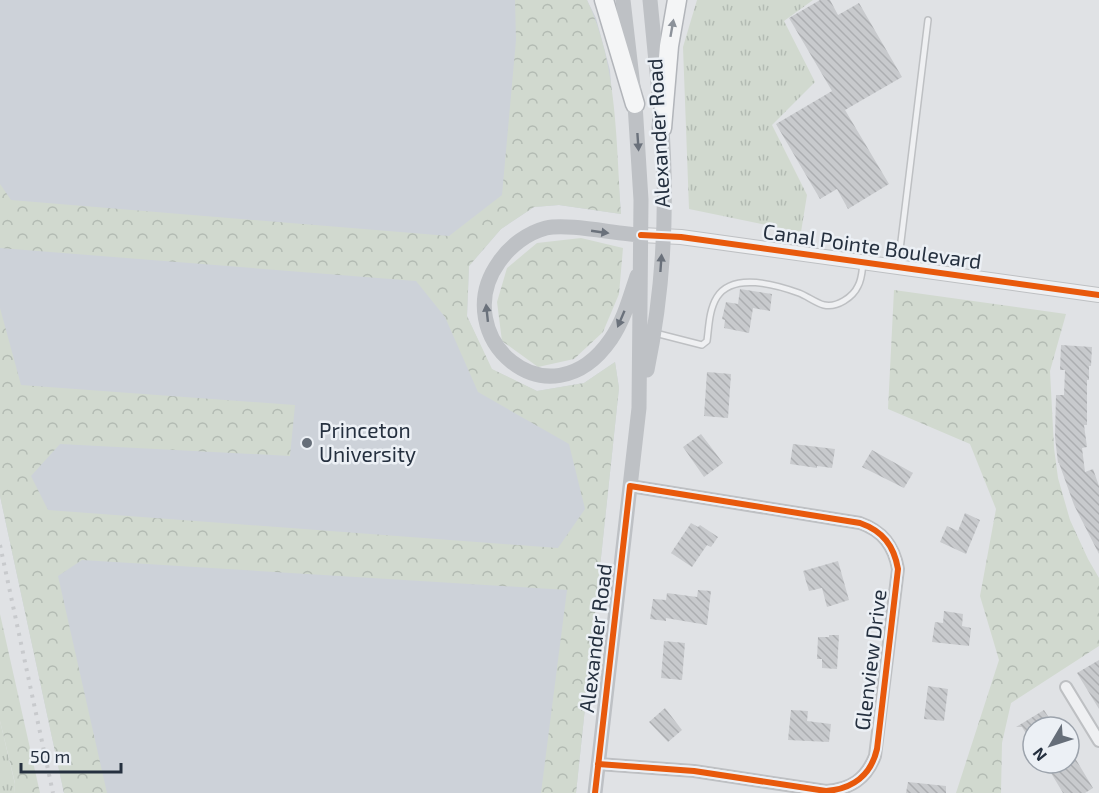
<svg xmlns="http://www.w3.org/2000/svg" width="1099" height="793" viewBox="0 0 1099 793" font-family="'Exo 2',sans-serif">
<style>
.built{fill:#cdd2d9}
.grass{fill:url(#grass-tufts)}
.forest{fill:url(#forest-crowns)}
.building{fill:url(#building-back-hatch)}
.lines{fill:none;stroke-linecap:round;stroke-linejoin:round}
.service-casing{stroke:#bec0c3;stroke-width:8}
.minor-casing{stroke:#bec0c3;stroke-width:14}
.tertiary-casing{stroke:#bec0c3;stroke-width:16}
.trunk-casing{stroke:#b2b5ba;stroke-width:21}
.service{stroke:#eff0f2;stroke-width:5}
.minor{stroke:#eff0f2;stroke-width:10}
.tertiary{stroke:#eff0f2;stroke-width:14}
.secondary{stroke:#bec1c5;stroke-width:15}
.trunk{stroke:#f4f5f6;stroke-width:18}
.rail{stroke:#c8cacd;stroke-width:4;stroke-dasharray:3 6;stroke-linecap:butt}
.cycleway-casing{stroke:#ecf0f5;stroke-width:10}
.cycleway{stroke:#e8590c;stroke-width:6}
.oneway{fill:#8c929a}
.oneway2{fill:#6a717b}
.poi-dot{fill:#666e79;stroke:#ecf0f5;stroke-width:2}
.labels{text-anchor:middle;stroke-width:5;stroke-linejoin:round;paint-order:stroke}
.street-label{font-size:21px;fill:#25303f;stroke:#ecf0f5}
.poi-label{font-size:21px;fill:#25303f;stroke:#ecf0f5;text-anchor:start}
</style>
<defs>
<pattern id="grass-tufts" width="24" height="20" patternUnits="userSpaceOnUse" patternTransform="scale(1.5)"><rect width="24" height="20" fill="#d1d9cf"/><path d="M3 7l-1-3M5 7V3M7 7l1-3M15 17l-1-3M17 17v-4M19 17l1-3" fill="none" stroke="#b3bbb3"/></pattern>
<pattern id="forest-crowns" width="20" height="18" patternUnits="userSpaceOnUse" patternTransform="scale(1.5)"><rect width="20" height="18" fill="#d1d9cf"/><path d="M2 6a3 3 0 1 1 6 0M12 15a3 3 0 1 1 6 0" fill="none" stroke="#b3bbb3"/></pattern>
<pattern id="building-back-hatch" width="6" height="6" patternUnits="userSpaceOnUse" patternTransform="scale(1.5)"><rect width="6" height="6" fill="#c8cacd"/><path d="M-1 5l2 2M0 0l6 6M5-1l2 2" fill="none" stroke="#acaeb1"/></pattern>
</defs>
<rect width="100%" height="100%" fill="#e0e2e5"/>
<!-- built -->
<path class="built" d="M0,0H587L596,18L610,70L621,214L559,205L534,207L501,229L469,266L467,316L491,369L537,391L584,383L615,362L619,388L576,793H64L0,496Z"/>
<!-- grass -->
<path class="grass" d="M697,0H813L784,21L815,82L772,125L807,195L801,232L689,209L683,47Z
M0,721L15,784L14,793H0Z"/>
<!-- forest -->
<path class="forest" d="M515,0H587C618,65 616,144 621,214L559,205L534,207L501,229L469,266L467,316L492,369L537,391L584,383L615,362L619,388L576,793H541L567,590L82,560L58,576L107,793H64L0,496V308L21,385L295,405L290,456L60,444L31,476L48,510L558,548L585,509L569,444L478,392L445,317L416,281L0,248V184L11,200L449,236L502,195L516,40Z
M581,238L623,248L619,294L603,332L574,359L538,367L502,341L497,302L507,268L537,243Z
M894,290L1066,314L1050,371L1054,448L1058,478L1070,520L1088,559L1099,578V646L1011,703L1002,743L1001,793H956L999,660L980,596L996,509L970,444L888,409Z
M0,614L40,793H14L15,783L0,721Z"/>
<!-- building -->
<path class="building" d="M820,0H830L838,15L859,3L902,77L845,110L889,184L848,209L837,189L820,199L776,124L832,91L789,18Z
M740,289L772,294L770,311L753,308L749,333L724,328L725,320L722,319L726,302L738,304Z
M1061,345L1092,347L1091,366H1089V380H1087V425H1084L1087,447L1082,448L1085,472L1093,469L1099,486V554L1074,505L1059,463H1058L1055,437L1056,395H1064L1065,370H1060Z
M707,372L731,374L728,418L704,416Z
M701,434L723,463L704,477L683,447Z
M793,444L835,449L832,468L817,466V468L790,464Z
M872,450L913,473L904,488L862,467Z
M965,513L980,520L966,554L940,542L947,526L958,531Z
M691,523L698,527L700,525L718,537L711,547L707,545L692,567L671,553Z
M838,561L849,600L827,607L822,588L809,591L803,571Z
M698,590L711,591L707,625L666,618V621L650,619L653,599L666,600L667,593L697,597Z
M944,611L963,614L962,626L971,628L969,646L932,642L935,622L943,623Z
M829,635H839L837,669L822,668V659H817L818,637H829Z
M664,641L685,643L682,680L661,678Z
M1099,660V709L1077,673Z
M928,686L948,689L944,721L924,719Z
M665,708L682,730L668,742L649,722Z
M791,710L808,711L807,721L831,724L829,742L788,740Z
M1044,710L1055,727H1033V745L1022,727H1016Z
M1069,748L1093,788L1085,793H1063L1045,763H1069Z
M908,782L946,786V793H906Z"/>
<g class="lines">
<!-- service casing -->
<g class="service-casing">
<path id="service" d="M898,266L928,20
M655,333L702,345L707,341C709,326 709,310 717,297C733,272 777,285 799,293C807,296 816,303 824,305C837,308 853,297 858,286C862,279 862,271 863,263"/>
</g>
<!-- minor casing -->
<g class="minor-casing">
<path id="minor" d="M1066,687L1099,741
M598,764L694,771L826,791C851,789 866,779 875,756L898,569C894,546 883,531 860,523L630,486"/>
</g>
<!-- tertiary casing -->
<g class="tertiary-casing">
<path id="tertiary" d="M641,235L681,237L1099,295"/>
</g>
<!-- trunk casing -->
<g class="trunk-casing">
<path id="trunk" d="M604,0L635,104
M662,128L669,46L677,0"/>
</g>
<!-- service -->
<use href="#service" class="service"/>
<!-- minor -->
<use href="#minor" class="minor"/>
<!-- tertiary -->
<use href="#tertiary" class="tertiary"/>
<!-- secondary -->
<path class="secondary" d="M650,0L659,93
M637,276C630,297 624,320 611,339C549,429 446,336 499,262C510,246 527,233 546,228C568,223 616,234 641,235
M647,370C664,288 668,201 661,116
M595,793L639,408L641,200L635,104L623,0"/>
<!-- trunk -->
<use href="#trunk" class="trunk"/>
<!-- rail -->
<path class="rail" d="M0,545L53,793"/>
<!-- cycleway casing -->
<g class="cycleway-casing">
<path id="cycleway" d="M641,235L681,237L1099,295
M595,793L630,486L860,523C883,531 894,546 898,569L877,749C871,775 853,789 826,791L694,771L598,764"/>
</g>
<!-- cycleway -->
<use href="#cycleway" class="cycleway"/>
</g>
<!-- one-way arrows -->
<defs><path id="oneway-solid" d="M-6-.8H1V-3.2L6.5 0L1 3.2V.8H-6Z" transform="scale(1.5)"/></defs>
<use class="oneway" href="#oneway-solid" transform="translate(672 28) rotate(-80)"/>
<g class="oneway2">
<use href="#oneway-solid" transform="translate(638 142) rotate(86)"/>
<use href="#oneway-solid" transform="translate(600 232) rotate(8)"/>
<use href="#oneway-solid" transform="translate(661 263) rotate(-86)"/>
<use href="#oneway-solid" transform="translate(487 313) rotate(-96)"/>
<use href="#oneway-solid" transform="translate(621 319) rotate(113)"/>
</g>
<!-- markers -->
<circle class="poi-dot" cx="307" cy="443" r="6"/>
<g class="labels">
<!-- street labels -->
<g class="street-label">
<text transform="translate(659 133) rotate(-93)" y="7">Alexander Road</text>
<text transform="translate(872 247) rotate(8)" y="7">Canal Pointe Boulevard</text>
<text transform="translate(596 638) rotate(-83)" y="7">Alexander Road</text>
<text transform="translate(871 660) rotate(-83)" y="7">Glenview Drive</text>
</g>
<!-- poi labels -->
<g class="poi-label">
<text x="319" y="438">Princeton<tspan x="319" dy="24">University</tspan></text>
</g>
</g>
<!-- north arrow -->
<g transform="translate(1051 745) rotate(231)"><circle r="28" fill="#ecf0f5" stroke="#9ca3ac" stroke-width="1.5"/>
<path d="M0-4.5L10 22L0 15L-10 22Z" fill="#666e79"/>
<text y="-9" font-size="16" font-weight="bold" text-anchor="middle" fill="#25303f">N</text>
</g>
<!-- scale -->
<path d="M21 763v9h100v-9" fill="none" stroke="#25303f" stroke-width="3"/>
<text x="30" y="763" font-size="18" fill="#25303f" stroke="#ecf0f5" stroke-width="4.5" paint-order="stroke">50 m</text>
</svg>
